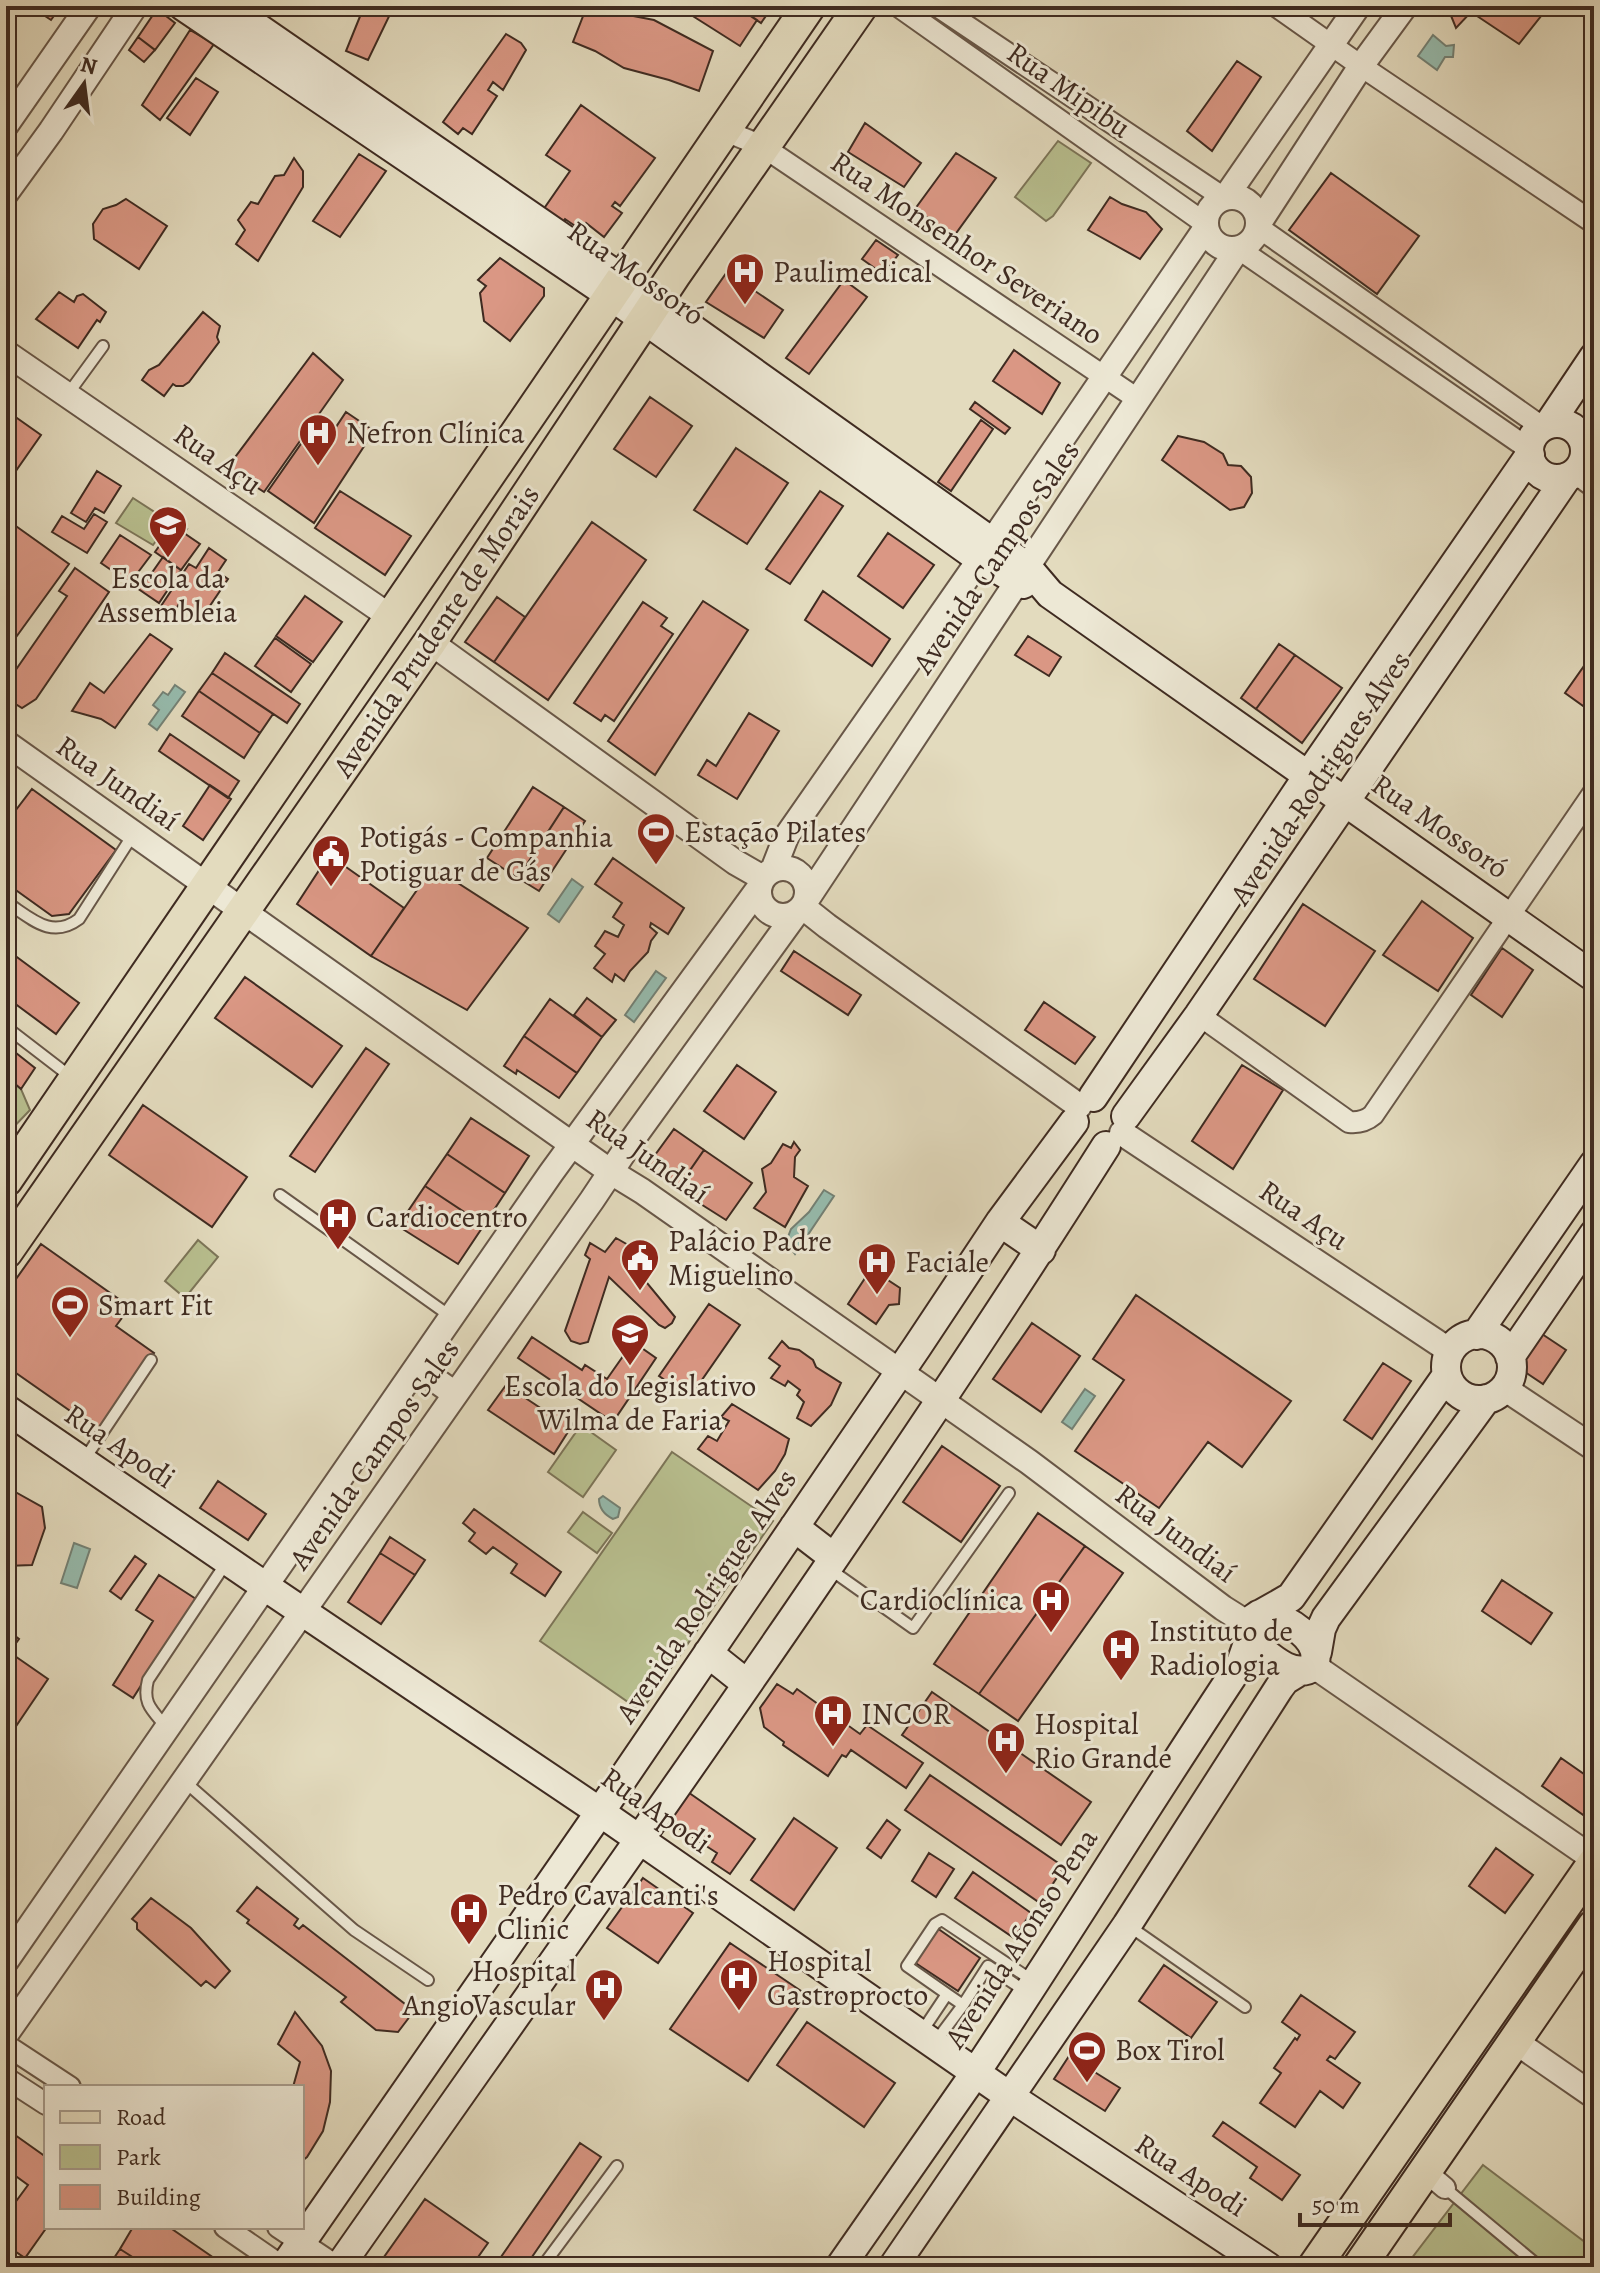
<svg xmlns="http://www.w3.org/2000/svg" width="1600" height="2273" viewBox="0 0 1600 2273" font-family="Alegreya,serif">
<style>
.green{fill:#b8bf8f;stroke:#7c7558;stroke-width:2}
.water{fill:#96bbad;stroke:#738175;stroke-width:2}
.building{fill:#da9784;stroke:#3f2b21;stroke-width:2}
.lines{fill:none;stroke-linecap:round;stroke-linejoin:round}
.service-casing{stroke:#685748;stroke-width:14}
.minor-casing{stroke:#685748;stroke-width:24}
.tertiary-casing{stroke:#685748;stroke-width:28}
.secondary-casing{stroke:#3f2b21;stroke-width:32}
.primary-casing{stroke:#3f2b21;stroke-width:36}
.service{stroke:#ede8d5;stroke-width:10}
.minor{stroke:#ede8d5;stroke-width:20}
.tertiary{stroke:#ede8d5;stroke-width:24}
.secondary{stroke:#ede8d5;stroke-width:28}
.primary{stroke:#e3dbbe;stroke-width:32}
.labels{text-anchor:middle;stroke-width:6;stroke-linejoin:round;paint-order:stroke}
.street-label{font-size:30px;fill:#3f2b21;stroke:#ede8d5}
.poi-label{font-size:30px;fill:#3f2b21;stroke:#ede8d5;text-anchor:start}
</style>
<rect width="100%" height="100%" fill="#e3dbbe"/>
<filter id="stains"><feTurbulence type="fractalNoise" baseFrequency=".0025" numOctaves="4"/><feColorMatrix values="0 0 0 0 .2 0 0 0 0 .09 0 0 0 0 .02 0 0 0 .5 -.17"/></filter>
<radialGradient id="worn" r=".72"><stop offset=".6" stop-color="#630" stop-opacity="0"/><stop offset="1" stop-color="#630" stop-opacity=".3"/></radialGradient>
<!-- green -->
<path class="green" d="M1058,141L1091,163L1053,216L1046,221L1015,197Z
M133,498L170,522L153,545L116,523Z
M6,1076L21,1089L30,1110L6,1135Z
M198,1240L218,1257L185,1298L165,1281Z
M581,1425L616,1450L583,1497L548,1472Z
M672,1452L773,1521L641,1711L540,1641Z
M583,1512L612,1533L597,1553L568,1532Z
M1483,2165L1594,2249V2267H1405Z"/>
<!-- water -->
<path class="water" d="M1433,35L1446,46L1454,45L1453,57H1445L1437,70L1418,56Z
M175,685L185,692L157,730L149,724L159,710L153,705L163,692L168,695Z
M572,879L583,887L559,922L548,914Z
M656,971L666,978L634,1022L625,1015Z
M824,1190L834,1196L795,1254L786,1242L791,1229L809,1212Z
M1085,1389L1095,1396L1072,1429L1062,1422Z
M603,1496L620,1508L618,1517L613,1519C605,1515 599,1509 599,1499Z
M74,1543L90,1549L77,1588L61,1583Z"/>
<!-- building -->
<path class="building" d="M30,6H61L51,20Z
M359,6H394L368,60L346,51L363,9Z
M587,6H602L623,14L654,20L713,51L699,91L669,80L624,68L595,51L573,42Z
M677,6H736L757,20L740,46Z
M736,6H773L761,23Z
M1447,6H1549L1519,44L1471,12L1456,28Z
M157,9L175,23L155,50L138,37Z
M190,30L214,44L160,120L142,105Z
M506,34L521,43L526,50L503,90L493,82L488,90L497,96L472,134L463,128L458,134L443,122Z
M138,37L155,50L144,62L129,50Z
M1237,61L1261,77L1212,151L1187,131Z
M196,78L218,92L190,135L167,118Z
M581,105L655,158L620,206L615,202L612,206L622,213L604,237L586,223L581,230L565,219L562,223L543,210L570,171L546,155Z
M865,123L921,163L904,187L848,152Z
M956,153L996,178L954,236L915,209Z
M359,154L386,171L340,237L313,221Z
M294,158L303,171V187L258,261L236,244L245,230L238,220L251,202L258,204L275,176L284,175Z
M1331,173L1419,236L1377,294L1289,230Z
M1110,197L1122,204L1146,212L1162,229L1140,259L1088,230Z
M126,199L167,226L139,269L94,239L93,224L103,209L116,205Z
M876,240L898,255L883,274L862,259Z
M500,258L544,288V296L510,341L484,321L480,293L486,286L478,280Z
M727,272L783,310L764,338L706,302Z
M844,280L867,297L809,374L786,358Z
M59,292L74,302L77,296L83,294L106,312L100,322L97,320L78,348L36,319Z
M203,312L220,326L217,337L219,342L189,382L183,386H176L173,384L164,396L142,380L149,370L159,365Z
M1014,350L1060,383L1042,414L993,381Z
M313,353L343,380L264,492L227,468Z
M650,397L692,426L656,477L614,449Z
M975,402L1010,428L1005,434L970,409Z
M7,411L41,435L6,485V412Z
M346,412L374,431L314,523L268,491L310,431L326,442Z
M981,420L993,429L951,491L938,482Z
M1178,436L1204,442L1223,454L1228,465L1241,466L1251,477L1252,493L1244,507L1230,510L1162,460Z
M736,448L788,483L747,544L694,510Z
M97,471L121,486L104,513L95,508L86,522L71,513Z
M340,491L411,536L385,575L315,528Z
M820,491L843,506L790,584L766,569Z
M94,514L107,522L87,553L52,532L62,516L84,529Z
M6,519L69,564L6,651Z
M177,521L187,529L184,533L200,544L181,570L155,552Z
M592,522L646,560L548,700L494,662Z
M888,533L934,565L903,608L858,576Z
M120,535L151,555L130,583L101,563Z
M209,548L226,560L218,572L228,579L201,619L179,604L173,614L161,606L189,564L196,568Z
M163,557L181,570L159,603L134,586L138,580L144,584Z
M75,568L109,592L36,699L22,708L6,698V684L67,596L59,591Z
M823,591L890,639L872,666L805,620Z
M305,596L342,622L313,662L276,636Z
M497,597L525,617L494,662L465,642Z
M703,601L748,630L655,775L608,741Z
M643,602L667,618L661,626L673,634L614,721L605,715L601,721L574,703Z
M150,634L172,649L115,728L101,719L72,711L90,683L104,693Z
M1028,636L1061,657L1049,676L1015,655Z
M275,638L311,664L291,692L255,666Z
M1279,644L1295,655L1256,709L1241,698Z
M225,653L300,704L287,723L212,673Z
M1295,655L1342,688L1302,743L1256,709Z
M1594,661V702L1591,700L1586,708L1565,693L1584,666L1588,671Z
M212,673L273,714L260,733L199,691Z
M199,691L260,733L244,758L182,716Z
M749,713L779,731L737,799L698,775L707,760L716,766Z
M170,734L239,781L228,798L159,751Z
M210,785L231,799L203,840L183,826Z
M533,787L564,807L518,878L487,858Z
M32,789L116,850L69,914L52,916L6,883V823Z
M564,807L585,821L539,891L518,878Z
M329,855L404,908L371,956L297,904Z
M613,858L684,908L668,934L651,923L650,927L657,933L651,941L648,952L630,971L624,981L615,974L612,982L594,968L605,954L595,946L605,931L618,937L624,925L613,917L622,903L595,884Z
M433,867L528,928L467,1010L371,956Z
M1422,901L1473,938L1438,991L1383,955Z
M1303,904L1375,951L1325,1026L1254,979Z
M1502,948L1533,970L1502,1017L1471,995Z
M6,949L79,1003L56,1034L6,997Z
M794,951L861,995L848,1015L781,971Z
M245,977L342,1046L312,1087L215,1018Z
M587,998L616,1020L602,1037L574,1015Z
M550,999L602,1037L577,1073L524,1036Z
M1044,1002L1095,1037L1075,1064L1025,1030Z
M524,1036L577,1073L559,1098L517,1070L516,1074L504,1066Z
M6,1045L35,1068L21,1089L6,1076Z
M366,1048L389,1064L315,1172L290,1156Z
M737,1065L776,1092L744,1139L704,1111Z
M1242,1065L1283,1090L1233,1169L1192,1141Z
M143,1105L247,1177L212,1227L109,1155Z
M471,1118L529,1156L505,1193L447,1154Z
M674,1129L704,1150L677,1189L647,1166Z
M794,1142L800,1150L795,1157L794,1177L808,1186L785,1227L754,1208L766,1192L762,1169L771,1163L783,1144L791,1148Z
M704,1150L752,1183L726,1220L677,1189Z
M447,1154L505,1193L484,1225L425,1186Z
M425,1186L484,1225L458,1264L398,1226Z
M616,1238L630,1246L624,1255L675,1317L672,1323L665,1328L659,1325L609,1277L588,1342L580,1344L571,1341L565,1331L590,1259L585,1255L590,1243L605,1252Z
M41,1244L130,1307L116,1326L154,1353L99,1431L6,1366V1293Z
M871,1269L900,1288L899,1304L889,1305L876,1324L848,1304Z
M1136,1295L1291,1401L1242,1467L1208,1442L1159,1508L1075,1451L1124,1380L1093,1359Z
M709,1304L740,1325L690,1397L659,1376Z
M1032,1323L1080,1356L1041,1412L993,1379Z
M1542,1334L1566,1350L1543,1384L1519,1368Z
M532,1337L582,1370L585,1365L607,1379L633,1342L656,1358L613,1422L518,1358Z
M782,1341L789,1348L799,1350L813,1360L816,1367L841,1383L831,1405L811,1426L797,1418L804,1402L797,1395L800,1390L788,1381L785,1386L771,1378L780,1366L769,1358Z
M1383,1363L1411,1381L1372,1439L1344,1420Z
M506,1385L545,1411L555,1410L573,1424L554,1454L488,1410Z
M732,1404L789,1439L785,1454L775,1471L758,1490L698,1449L708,1436L717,1441L729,1421L721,1417Z
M942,1446L1000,1486L961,1542L903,1502Z
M218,1481L266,1514L248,1540L200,1508Z
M10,1489L42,1507L45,1528L32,1565L6,1566V1503Z
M474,1509L561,1572L545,1596L511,1573L517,1564L493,1547L486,1554L469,1541L475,1533L463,1523Z
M1038,1513L1085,1546L979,1694L934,1664Z
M390,1537L425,1560L415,1575L380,1553Z
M1085,1546L1123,1573L1018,1721L979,1694Z
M380,1553L415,1575L381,1624L348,1602Z
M135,1556L146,1564L121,1599L110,1591Z
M159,1575L196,1599L133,1698L113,1685L153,1621L136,1610Z
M1502,1580L1552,1613L1531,1644L1482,1611Z
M6,1629L19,1639L6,1657Z
M12,1654L48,1679L6,1741V1663Z
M777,1684L793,1694L797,1689L860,1734L867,1725L923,1763L906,1788L851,1750L846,1757L842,1755L828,1776L783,1745L784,1742L764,1727L760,1708Z
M932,1692L1091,1802L1061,1845L902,1735Z
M1561,1758L1594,1781V1812L1589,1819L1542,1786Z
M930,1775L1064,1867L1040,1903L905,1810Z
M685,1790L755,1839L730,1874L712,1862L717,1853L666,1820Z
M794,1818L837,1848L794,1910L751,1880Z
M887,1820L900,1830L881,1858L867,1848Z
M1496,1848L1533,1875L1505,1913L1469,1886Z
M929,1853L954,1869L936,1897L912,1881Z
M973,1872L1031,1913L1014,1938L955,1898Z
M643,1878L693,1913L658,1963L607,1928Z
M257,1887L298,1919L294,1925L299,1929L303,1925L414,2011L398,2032L376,2030L341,2002L346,1997L247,1923L249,1920L237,1911Z
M151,1898L191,1928L230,1971L215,1988L206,1981L201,1986L137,1929V1923L132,1919Z
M937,1928L980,1958L958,1991L914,1962Z
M730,1943L807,1995L748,2081L670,2029Z
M1164,1965L1217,2002L1191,2038L1139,2001Z
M1301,1995L1355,2032L1335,2059L1330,2056L1327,2060L1360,2083L1343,2108L1320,2091L1295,2127L1260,2103L1281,2073L1274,2068L1295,2038L1297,2040L1300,2035L1282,2022Z
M295,2012L322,2046L331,2071L330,2102L323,2131L307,2157L302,2161V2087H293L300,2062L278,2044Z
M807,2022L895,2083L864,2127L777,2065Z
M1069,2056L1120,2088L1105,2111L1054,2079Z
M1223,2122L1300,2175L1282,2200L1250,2178L1257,2167L1213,2136Z
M8,2130L46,2157L47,2227L25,2258L6,2245V2215L28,2185L6,2169V2133Z
M580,2143L601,2157L525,2267H494Z
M425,2199L488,2243L471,2267H399L384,2257Z
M133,2227H169L227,2267H148L120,2249Z
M120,2249L148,2267H108Z"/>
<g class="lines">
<!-- service casing -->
<g class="service-casing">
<path id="service" d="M68,394L103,346
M6,902C31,918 51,940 79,919L134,833
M6,1027L71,1077
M280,1195L450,1316
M84,1460L151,1360
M831,1570L913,1628L1009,1493
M167,1728C152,1710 142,1704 148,1680L226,1563
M184,1781L354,1930L428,1980
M1129,1926L1245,2007
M947,1994L963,2005L988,1966L1025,1991
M921,2033L947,1994L907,1966L935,1924L942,1920L1033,1981
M936,2041L963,2005
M1445,2188L1540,2267
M542,2267L617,2166"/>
</g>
<!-- minor casing -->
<g class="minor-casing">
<path id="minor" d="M898,6L1206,224
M937,6L1224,198
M1276,6L1361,66L1594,223
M723,130L762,146L1139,400
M1258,227L1542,427
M1239,249L1529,449
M1585,449L1594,456
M1575,473L1594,487
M1199,1015L1349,1122C1359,1123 1366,1121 1373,1115L1594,792
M6,2045L70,2087
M6,2078L46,2104
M1426,2172L1445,2188
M225,2227L283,2267
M278,2227L338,2267"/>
</g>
<!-- tertiary casing -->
<g class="tertiary-casing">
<path id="tertiary" d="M6,125L89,6
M6,193L51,131L135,6
M1206 223a26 26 0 1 1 52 0a26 26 0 1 1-52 0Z
M1225,198L1358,6
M1259,223L1361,66L1405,6
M6,353L392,618
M430,642L735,862L763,878
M6,743L611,1172L642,1191L1029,1462L1223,1608L1250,1625
M759 892a24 24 0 1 1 48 0a24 24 0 1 1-48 0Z
M773,870L786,837L980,559L1206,228
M807,899L1237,250
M803,907L827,926L1079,1106
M1122,1133L1450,1351
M417,1367L455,1394
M1504,1388L1594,1448
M1314,1666L1594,1859
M6,1961L551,1173L759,888
M6,2034L592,1200L632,1140L797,912
M1516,2042L1594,2096"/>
</g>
<!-- secondary casing -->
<g class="secondary-casing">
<path id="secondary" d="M183,6L610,295L980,559L1023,584
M226,6L622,279L1027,567L1050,594L1594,977
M1529 451a28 28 0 1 1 56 0a28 28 0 1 1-56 0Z
M1549,424L1594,357
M1093,1097L1308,776L1530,455
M1126,1116L1199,1015L1567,477
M1000,1222L1041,1250
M1446 1367a33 33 0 1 1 66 0a33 33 0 1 1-66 0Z
M1476,1335L1594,1164
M1510,1357L1594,1234
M6,1409L266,1587L600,1812L1009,2096L1268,2267
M794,1527L833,1557
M1263,1613L1291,1597L1447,1375
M1263,1613C1286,1618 1324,1639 1314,1666C1293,1682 1266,1653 1249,1640C1249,1628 1250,1617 1263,1613Z
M1317,1652L1321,1629L1326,1618L1486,1399
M708,1653L747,1684
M284,2267L600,1812L917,1347L1000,1222L1074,1122
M339,2267C599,1896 864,1528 1106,1146
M840,2267C885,2202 931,2137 976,2072C1066,1937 1151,1798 1241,1663L1249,1640
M893,2267L1127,1925L1279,1688L1285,1680L1298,1672"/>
</g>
<!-- primary casing -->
<g class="primary-casing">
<path id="primary" d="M6,1180L809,6
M6,1252L430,642L674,275L861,6
M1314,2267L1594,1863
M1359,2267L1594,1926"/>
</g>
<!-- service -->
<use href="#service" class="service"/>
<!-- minor -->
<use href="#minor" class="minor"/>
<!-- tertiary -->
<use href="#tertiary" class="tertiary"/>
<!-- secondary -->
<use href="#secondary" class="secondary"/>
<!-- primary -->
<use href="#primary" class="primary"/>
</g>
<!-- icons -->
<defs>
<g id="hospital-pin" transform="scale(2)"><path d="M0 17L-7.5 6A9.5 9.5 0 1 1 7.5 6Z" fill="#8f2418" stroke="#ede8d5"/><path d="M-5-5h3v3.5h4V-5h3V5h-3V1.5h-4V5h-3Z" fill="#fff"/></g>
<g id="school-pin" transform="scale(2)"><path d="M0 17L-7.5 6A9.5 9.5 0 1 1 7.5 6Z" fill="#8f2418" stroke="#ede8d5"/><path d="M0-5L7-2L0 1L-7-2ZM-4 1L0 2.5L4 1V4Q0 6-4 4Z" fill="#fff"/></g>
<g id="stadium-pin" transform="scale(2)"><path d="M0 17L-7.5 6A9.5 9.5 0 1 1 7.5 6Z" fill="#8f2418" stroke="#ede8d5"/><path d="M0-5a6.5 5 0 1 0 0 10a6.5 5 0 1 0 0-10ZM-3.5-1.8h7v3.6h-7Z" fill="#fff"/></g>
<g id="civic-pin" transform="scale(2)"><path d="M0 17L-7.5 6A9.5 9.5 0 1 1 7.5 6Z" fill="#8f2418" stroke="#ede8d5"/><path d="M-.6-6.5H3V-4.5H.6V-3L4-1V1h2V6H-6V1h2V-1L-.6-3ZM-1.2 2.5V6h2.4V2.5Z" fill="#fff"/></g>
</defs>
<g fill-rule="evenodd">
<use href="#hospital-pin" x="745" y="272"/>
<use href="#hospital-pin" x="318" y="433"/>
<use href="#school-pin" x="168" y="525"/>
<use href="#stadium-pin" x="656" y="832"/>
<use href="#civic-pin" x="331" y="854"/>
<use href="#hospital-pin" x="338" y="1217"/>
<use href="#civic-pin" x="640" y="1258"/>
<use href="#hospital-pin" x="877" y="1262"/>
<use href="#stadium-pin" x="70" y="1305"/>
<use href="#school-pin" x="630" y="1333"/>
<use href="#hospital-pin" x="1051" y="1600"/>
<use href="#hospital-pin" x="1121" y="1648"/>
<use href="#hospital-pin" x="833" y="1714"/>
<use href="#hospital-pin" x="1006" y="1741"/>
<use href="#hospital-pin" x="469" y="1912"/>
<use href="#hospital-pin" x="739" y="1978"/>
<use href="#hospital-pin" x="604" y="1988"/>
<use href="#stadium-pin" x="1087" y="2050"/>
</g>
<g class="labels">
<!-- street labels -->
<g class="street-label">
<text transform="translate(1069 90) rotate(35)" y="10">Rua Mipibu</text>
<text transform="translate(967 248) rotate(34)" y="10">Rua Monsenhor Severiano</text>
<text transform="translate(636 273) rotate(35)" y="10">Rua Mossoró</text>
<text transform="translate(218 459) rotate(35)" y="10">Rua Açu</text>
<text transform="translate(996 557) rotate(-56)" y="10">Avenida Campos Sales</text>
<text transform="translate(436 631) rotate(-56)" y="10">Avenida Prudente de Morais</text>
<text transform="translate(1320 778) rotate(-56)" y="10">Avenida Rodrigues Alves</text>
<text transform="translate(118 783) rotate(35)" y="10">Rua Jundiaí</text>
<text transform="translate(1440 826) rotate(35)" y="10">Rua Mossoró</text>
<text transform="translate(648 1156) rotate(35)" y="10">Rua Jundiaí</text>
<text transform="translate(1304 1215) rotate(34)" y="10">Rua Açu</text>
<text transform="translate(120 1446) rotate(34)" y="10">Rua Apodi</text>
<text transform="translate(374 1454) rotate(-55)" y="10">Avenida Campos Sales</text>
<text transform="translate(1176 1533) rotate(37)" y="10">Rua Jundiaí</text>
<text transform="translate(706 1596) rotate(-56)" y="10">Avenida Rodrigues Alves</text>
<text transform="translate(656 1810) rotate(35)" y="10">Rua Apodi</text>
<text transform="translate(1021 1938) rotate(-57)" y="10">Avenida Afonso Pena</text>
<text transform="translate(1191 2175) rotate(33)" y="10">Rua Apodi</text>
</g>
<!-- poi labels -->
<g class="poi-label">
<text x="773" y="282">Paulimedical</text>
<text x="346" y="443">Nefron Clínica</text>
<text x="168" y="588" text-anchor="middle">Escola da<tspan x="168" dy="34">Assembleia</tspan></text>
<text x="684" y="842">Estação Pilates</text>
<text x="359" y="847">Potigás - Companhia<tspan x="359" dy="34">Potiguar de Gás</tspan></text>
<text x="366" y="1227">Cardiocentro</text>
<text x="668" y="1251">Palácio Padre<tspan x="668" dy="34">Miguelino</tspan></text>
<text x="905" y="1272">Faciale</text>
<text x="98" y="1315">Smart Fit</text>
<text x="630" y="1396" text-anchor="middle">Escola do Legislativo<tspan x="630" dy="34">Wilma de Faria</tspan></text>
<text x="1023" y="1610" text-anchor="end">Cardioclínica</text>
<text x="1149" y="1641">Instituto de<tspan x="1149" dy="34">Radiologia</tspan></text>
<text x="861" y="1724">INCOR</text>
<text x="1034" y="1734">Hospital<tspan x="1034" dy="34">Rio Grande</tspan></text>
<text x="497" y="1905">Pedro Cavalcanti's<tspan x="497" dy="34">Clinic</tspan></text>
<text x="767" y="1971">Hospital<tspan x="767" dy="34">Gastroprocto</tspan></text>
<text x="576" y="1981" text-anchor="end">Hospital<tspan x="576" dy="34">AngioVascular</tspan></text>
<text x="1115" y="2060">Box Tirol</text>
</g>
</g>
<!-- margin -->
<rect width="1600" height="2273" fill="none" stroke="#e3dbbe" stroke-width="32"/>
<rect x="8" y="8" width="1584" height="2257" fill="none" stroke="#3f2b21" stroke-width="4"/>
<rect x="16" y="16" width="1568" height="2241" fill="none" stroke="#3f2b21" stroke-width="2"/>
<!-- legend -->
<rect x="44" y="2085" width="260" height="144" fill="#ede8d5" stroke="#a79c8d" stroke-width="2"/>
<rect x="60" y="2111" width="40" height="12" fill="#e3dbbe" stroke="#a79c8d" stroke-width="2"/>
<text x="116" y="2125" font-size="24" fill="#3f2b21">Road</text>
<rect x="60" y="2145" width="40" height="24" fill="#b8bf8f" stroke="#a79c8d" stroke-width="2"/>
<text x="116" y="2165" font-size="24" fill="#3f2b21">Park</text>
<rect x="60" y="2185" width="40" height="24" fill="#da9784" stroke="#a79c8d" stroke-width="2"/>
<text x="116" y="2205" font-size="24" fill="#3f2b21">Building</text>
<!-- north arrow -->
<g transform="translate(84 84) rotate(14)" stroke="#ede8d5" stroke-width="6" paint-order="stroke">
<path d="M0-6L14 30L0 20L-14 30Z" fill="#3f2b21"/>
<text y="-12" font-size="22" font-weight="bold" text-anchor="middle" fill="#3f2b21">N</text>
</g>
<!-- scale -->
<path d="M1300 2213v12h150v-12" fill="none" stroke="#3f2b21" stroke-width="4"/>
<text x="1312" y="2213" font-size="24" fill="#3f2b21" stroke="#ede8d5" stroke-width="6" paint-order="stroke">50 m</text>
<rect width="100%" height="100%" filter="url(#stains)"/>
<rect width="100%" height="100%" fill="url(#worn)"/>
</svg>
